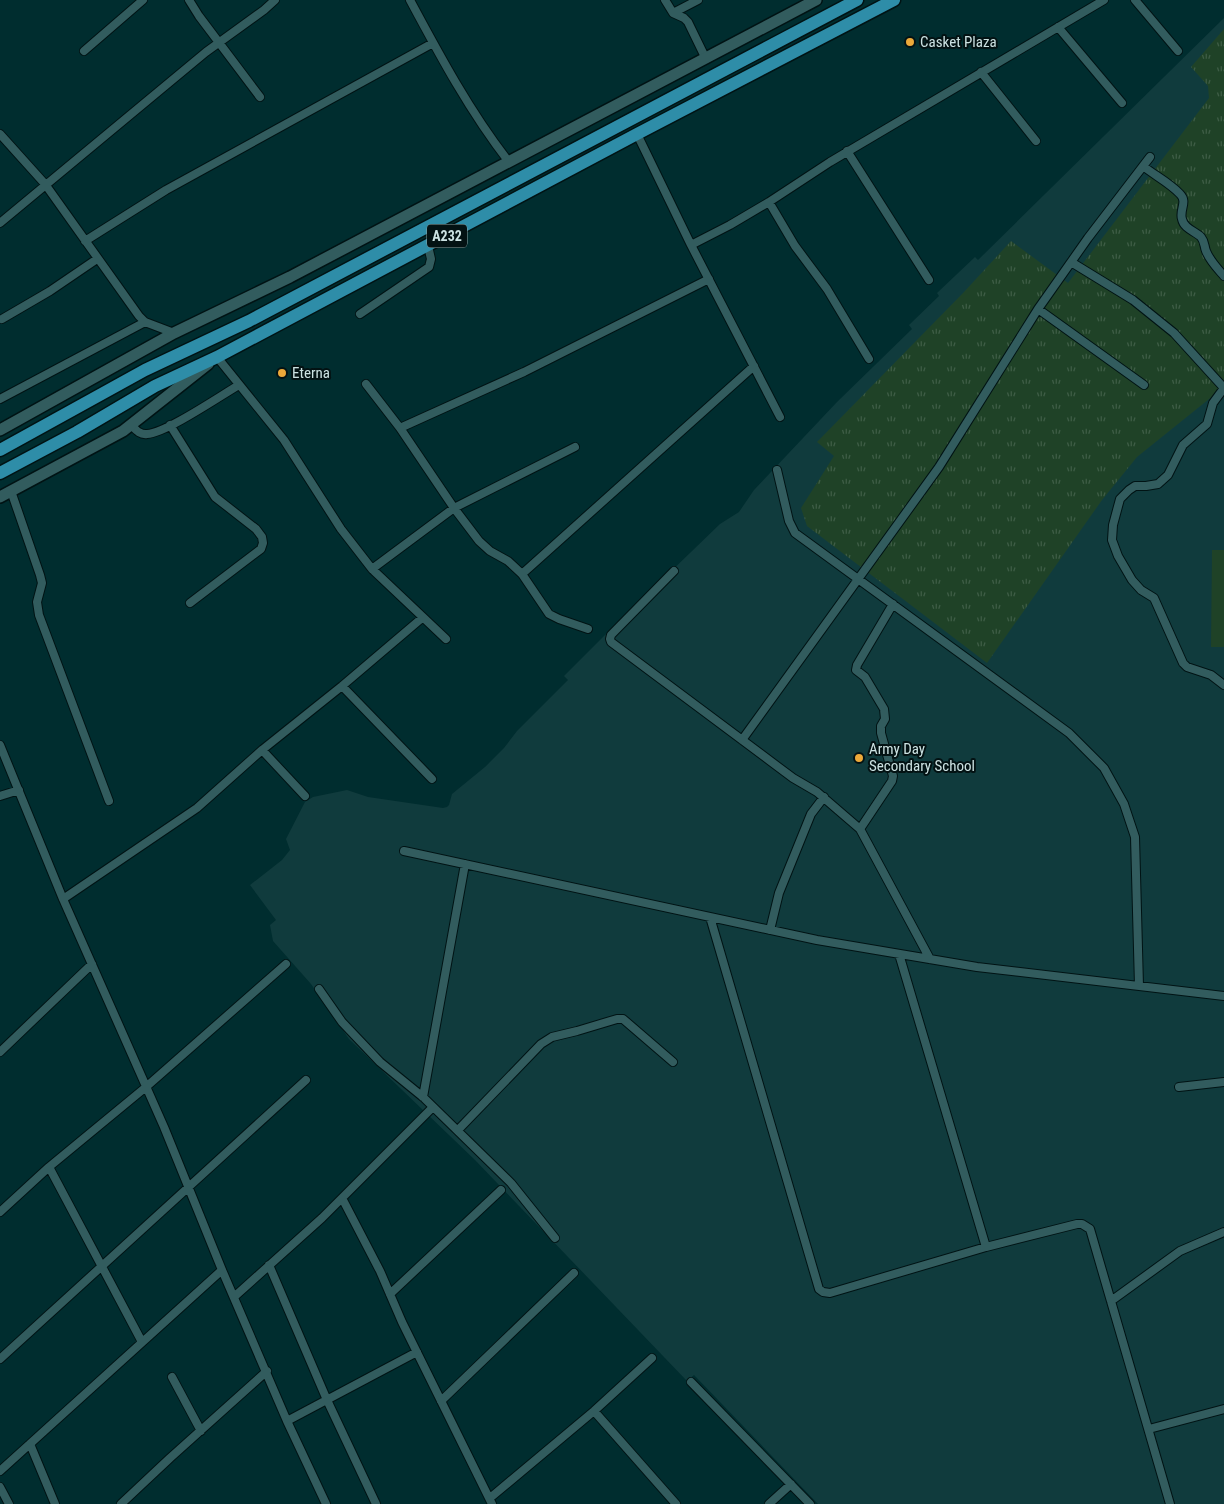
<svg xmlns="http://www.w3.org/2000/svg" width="1224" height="1504" viewBox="0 0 1224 1504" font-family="'Roboto Condensed',sans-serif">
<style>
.built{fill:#103b3d}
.grass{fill:url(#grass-tufts)}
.pitch{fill:#1f4227}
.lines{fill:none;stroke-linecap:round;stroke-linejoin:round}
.minor-casing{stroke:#001314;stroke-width:10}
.secondary-casing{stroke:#001314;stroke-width:14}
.trunk-casing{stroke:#001314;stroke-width:15}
.minor{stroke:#325c5e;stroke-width:8}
.secondary{stroke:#325c5e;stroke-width:11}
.trunk{stroke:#2e8da8;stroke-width:12}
.poi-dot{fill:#eca93a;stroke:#031213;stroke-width:2}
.labels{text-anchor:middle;stroke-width:4;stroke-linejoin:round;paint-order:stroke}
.shield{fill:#031213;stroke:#90a4a4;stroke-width:1}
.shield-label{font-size:14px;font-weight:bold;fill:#cce2e2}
.poi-label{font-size:15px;fill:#cce2e2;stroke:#031213;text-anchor:start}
</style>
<defs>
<pattern id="grass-tufts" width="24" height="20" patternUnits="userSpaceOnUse" patternTransform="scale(1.25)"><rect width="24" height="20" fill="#1f4227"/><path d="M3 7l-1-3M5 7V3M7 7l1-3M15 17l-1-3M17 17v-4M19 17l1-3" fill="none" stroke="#3e5d46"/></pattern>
</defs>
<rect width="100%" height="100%" fill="#002d2f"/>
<!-- built -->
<path class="built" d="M1224,18V1504H818L694,1375L687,1381L475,1160L349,1039L311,984L273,941L270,925L276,920L250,885L282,860L290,850L286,839L305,802L313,797L347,790L368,797L443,808L447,807L449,805L452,794L485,767L504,748L517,731L568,680L564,676L604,636L720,524L739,512L754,490L837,402L912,329L909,325L939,296L937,293L975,257L978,260Z"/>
<!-- grass -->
<path class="grass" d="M1224,29V387L1137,457L1102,500L987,663L807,526L801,508L834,456L817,442L964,292L1011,241L1068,283L1209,98L1208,86L1191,67Z"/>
<!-- pitch -->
<path class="pitch" d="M1212,550H1224V647H1211Z"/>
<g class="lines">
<!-- minor casing -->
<g class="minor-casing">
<path id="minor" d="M189,0L199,16L260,97
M410,0C440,56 470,112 509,162
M665,0L673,13L684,18L688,22L706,59
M1135,0L1178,51
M673,13L698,0
M1058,27L1122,103
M84,51L143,0
M981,72L1036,141
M0,134L45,184L139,316L145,322L174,333
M637,134L691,245L780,417
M847,151L929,280
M1143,166C1154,175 1170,183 1180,194C1188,202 1179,210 1182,219C1184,229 1195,231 1201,237C1205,242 1204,246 1206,251C1210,261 1217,268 1224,276
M769,202L795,246L827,289L869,359
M0,223L206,52L264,10L275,0
M85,241L166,190L433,43
M691,245L730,225L769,202L830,162L1104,0
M1071,262L1133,300L1174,333L1224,388
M1038,309L1144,385
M360,314L429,267L431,259L428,246
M2,319L50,291L97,259
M217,357L284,440L341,529L372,569L446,639
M366,384L400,428L454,508L479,541L490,551L508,561L522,574L549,614L559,619L588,629
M1224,388L1213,403L1207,424L1183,445L1168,475L1158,484L1146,486H1135L1129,490L1120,499L1113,525L1112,540L1118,556L1132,580L1141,590L1154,598L1183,663L1187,667L1211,675L1224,685
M0,399L145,322
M131,425C136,430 140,435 147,434C166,433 220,396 239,385
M170,425L215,497L256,529L262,537L263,543L261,549L190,603
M400,428L524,372L709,279
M777,470L789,521L795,533L1069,733L1104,768L1124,804L1135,837L1139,986
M11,491L40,575L42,583L37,602L39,615L109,801
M372,569L454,508L575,447
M674,571L611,635L610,639L611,642L793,778L817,792L860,829L930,959
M522,574L754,366
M342,686L432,779
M742,740L939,467L1038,309L1088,238L1150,157
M0,745L63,899L164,1127L222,1270L287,1421L326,1504
M262,750L305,796
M0,796L19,790
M860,829L892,781L893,776L881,733V726L885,719L884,709L865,677L856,670L857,665L893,604
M404,851L817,940L977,967L1224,996
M63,899L197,808L262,750L342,686L422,618
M710,917L819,1289L823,1292L830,1293L986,1247L1077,1224H1082L1090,1229L1170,1504
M770,930L779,893L811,814L824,797
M899,954L986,1247
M319,989L342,1022L380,1062L423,1097L511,1183L555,1238
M0,1052L92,964
M1179,1087L1224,1082
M423,1097L465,864
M458,1130L541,1044L552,1037L577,1031L617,1019H623L673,1062
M49,1167L142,1342
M342,1198L433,1107
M0,1212L49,1167L146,1087L286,964
M269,1265L327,1400L376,1504
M390,1294L501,1190
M234,1297L322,1218L342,1198L380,1271L402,1322L492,1504
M1111,1301L1180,1251L1224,1232
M0,1359L306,1080
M172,1377L201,1431
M691,1382L810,1504
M441,1401L574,1273
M594,1411L676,1504
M287,1421L417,1352
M1149,1429L1224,1409
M30,1444L55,1504
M0,1471L222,1270
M0,1487L9,1504
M490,1498L594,1411L652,1358
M121,1504L170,1458L267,1371
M769,1504L791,1484"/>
</g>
<!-- secondary casing -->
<g class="secondary-casing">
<path id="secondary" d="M0,430L174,333L290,277L816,0
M0,497L123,431L208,364"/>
</g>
<!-- trunk casing -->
<g class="trunk-casing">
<path id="trunk" d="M0,450L145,370L249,321L857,0
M0,473L77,432L155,386L217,357L637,134L894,0"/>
</g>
<!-- minor -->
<use href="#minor" class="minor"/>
<!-- secondary -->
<use href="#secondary" class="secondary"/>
<!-- trunk -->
<use href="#trunk" class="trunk"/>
</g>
<!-- markers -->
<g class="poi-dot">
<circle cx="910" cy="42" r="5"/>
<circle cx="282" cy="373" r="5"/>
<circle cx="859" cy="758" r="5"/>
</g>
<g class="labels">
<!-- shield labels -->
<rect class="shield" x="427" y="224.5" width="40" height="23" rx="4"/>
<g class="shield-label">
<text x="447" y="241">A232</text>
</g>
<!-- poi labels -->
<g class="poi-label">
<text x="920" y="47">Casket Plaza</text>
<text x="292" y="378">Eterna</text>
<text x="869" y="754">Army Day<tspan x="869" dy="17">Secondary School</tspan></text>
</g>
</g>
</svg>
